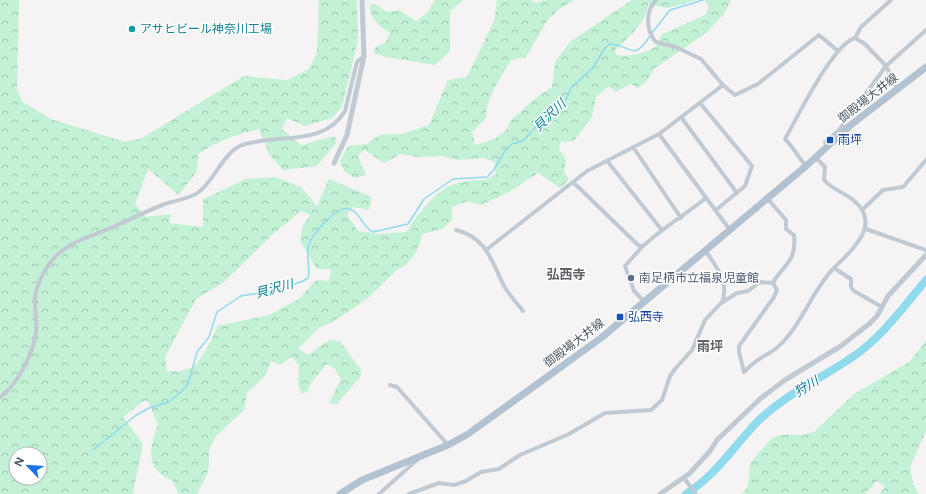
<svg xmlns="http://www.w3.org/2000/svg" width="926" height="494" viewBox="0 0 926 494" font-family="Figtree,'Noto Sans JP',sans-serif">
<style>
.forest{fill:url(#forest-crowns);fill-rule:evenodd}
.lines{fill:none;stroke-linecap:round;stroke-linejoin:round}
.stream{stroke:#90daee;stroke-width:1.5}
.river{stroke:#90daee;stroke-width:8}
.minor{stroke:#c1cad2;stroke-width:4}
.tertiary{stroke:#c1cad2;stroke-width:5}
.primary{stroke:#b3c2d1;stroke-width:7}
.culture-dot{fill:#0f9aa8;stroke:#fff;stroke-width:1.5}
.transit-dot{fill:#1a4fb4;stroke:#fff;stroke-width:1.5}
.service-dot{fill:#5c6f8a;stroke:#fff;stroke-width:1.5}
.labels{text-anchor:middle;stroke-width:3;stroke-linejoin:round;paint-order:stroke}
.culture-label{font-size:12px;fill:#0d838f;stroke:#fff;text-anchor:start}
.street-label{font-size:12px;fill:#4a5661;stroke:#fff}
.transit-label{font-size:12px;fill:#164399;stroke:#fff;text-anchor:start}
.service-label{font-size:12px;fill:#4e5e75;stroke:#fff;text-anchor:start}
.water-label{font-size:13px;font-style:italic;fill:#0c7c9b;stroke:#fff}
.neighbourhood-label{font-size:13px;font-weight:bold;fill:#5f6368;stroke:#fff}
</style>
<defs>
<pattern id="forest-crowns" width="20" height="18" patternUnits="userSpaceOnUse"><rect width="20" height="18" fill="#c3f1d5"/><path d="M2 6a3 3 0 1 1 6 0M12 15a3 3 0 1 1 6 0" fill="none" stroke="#a0c6b0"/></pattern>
</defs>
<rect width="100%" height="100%" fill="#f5f3f3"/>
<!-- forest -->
<path class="forest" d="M0,0H19L17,91L23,102L51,119L125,142L142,138L244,76L287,80L309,69L317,52L319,0H357L358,40L342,107L332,118L305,126L287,118L282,129L301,145L335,136L336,143L317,166L283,170L269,154L259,129C237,134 217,141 198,154L197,171L179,195L148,169L135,204L146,217L171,214L169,223L203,227V199L246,179L275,177L301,187L317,206L329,179L372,197L369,210L353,207L347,215L358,231L378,234L406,232C419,213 434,191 457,183C472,178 482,184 496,174L495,162L483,158L458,160L441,156L417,157L401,154L384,163L364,150L358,156L366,175L355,178L345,172L340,161L348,146L367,144L379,135L402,134L429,125L448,80L467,77L494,21L497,0H531L536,3L544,0H574L558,10L547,21L526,57L511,60C501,78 486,97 486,118L472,132L475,145L495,139L507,129L510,121L537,97L552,87L555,62L570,42L632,0H697L667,8L648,4C647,22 631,34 619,47L615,49L616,54C624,59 652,52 657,45C659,42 660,38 661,35L705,15L709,6L704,0H731L724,14L706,33L654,69L647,81L638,88L630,84L616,92L609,86L596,97L592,117L574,141L561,142L559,149L566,160L564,172L569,180L560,188L538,173L509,192L481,205L468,201L452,207V220L442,229L423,234L416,252L406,265L397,270L367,299L331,323L320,327L298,349L308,355L329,340L340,341L361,370V376L337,404L329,403L341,379L335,369L327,364L311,383L307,392L302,394L298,385L299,366L292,357L280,365L271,361L266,375L247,393L244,410L216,436L209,450V466L207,474L197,494H179L172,480C145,471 149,447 158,425L148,401L142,402L123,417L143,444L133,493L135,494H0ZM301,211L310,215L303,225L300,241L317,269H331L329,281L316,280L299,299L269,315L217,326C215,335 202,359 195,365C187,371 176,372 167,371L165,357L196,299L224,282L273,234ZM16,454H40V478H16Z
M435,0H463L450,11V51L435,65L386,57L374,53L376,46L385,43L390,33C380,26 369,19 370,5L375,4L387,12L399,10L416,21L427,13Z
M926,341V431L910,467L913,484L919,494H879L885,487L877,481L865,494H742L748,486L750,463L772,438L781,435H802L814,432L854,394L909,362Z"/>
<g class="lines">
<!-- stream -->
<path class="stream" d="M652,33L670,10L703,0
M93,450L135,416L149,408L169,402L181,392L188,384L197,352L209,337L217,312L241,296L278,290L303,281L308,278C311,267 305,254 309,244C313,233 338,204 350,209C361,213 362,227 373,232L408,224L424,199L453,179L487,177L493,171L506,149L512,144L523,141L545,117L565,102L571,88L592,69L605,48L610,44C632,45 632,63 650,36"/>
<!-- river -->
<path class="river" d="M686,494C716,475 734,446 758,421C785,395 818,380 848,360C880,340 902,309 926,280"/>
<!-- minor -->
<path class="minor" d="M656,0C645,11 646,31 656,42L676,47L701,59L723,85L735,95L758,84L819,35L838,51
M855,38L865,44L886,66L897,89
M700,103L752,166L745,186L716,210
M681,117L737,193
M659,134L730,230
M828,146L825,142L839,130L886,66L926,30
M633,147L681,218
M815,157L825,167L824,180C832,189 842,192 852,199C883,223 854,248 834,268L851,279V287L854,291L882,307
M608,162L661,229
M806,166C798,157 794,148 785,139C797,118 833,44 855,38L861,27L891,0
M573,182L638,245L642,247C662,228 685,215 706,198
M767,198L786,220V229L794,235C797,263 783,264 773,283
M863,209L883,190L903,187L926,160
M866,229L926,250
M456,230C487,238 491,260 504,286C509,295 517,303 523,311
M642,247L625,266L634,291L644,301
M486,250L587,171L659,134L723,85
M705,250C716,266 730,283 722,302
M773,283L777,290L774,297L739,346V352L744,372C748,368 753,363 758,360C769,352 773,353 783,342C804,320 813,289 834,268
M390,385L397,387L448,445
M0,397C17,386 34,352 36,332C37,322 35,312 35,302C34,285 49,260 63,250C79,238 98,234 115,226C132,219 148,210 165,204C174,201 185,199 194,195C213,185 222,153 242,145C276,133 323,148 345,111L357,62L364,56
M684,478L696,494
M379,494L418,459
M409,494L439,483L454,485L466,481L481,472L499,469L520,455L569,434L605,413L651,410L662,400L670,376L675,369L692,350L705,320L721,303L737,293L748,291L760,282L773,283"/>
<!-- tertiary -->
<path class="tertiary" d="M334,163L347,135L364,56L362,0
M660,494L690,473L710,451L717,440L761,398L785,380L841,346L869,324L877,316L888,296L926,255"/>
<!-- primary -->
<path class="primary" d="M340,494L362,480L448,445L468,434L601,338L806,166L852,124L926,67"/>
</g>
<!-- markers -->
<circle class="culture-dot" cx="132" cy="29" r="4"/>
<g class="transit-dot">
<rect x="826" y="136" width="8" height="8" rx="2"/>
<rect x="616" y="313" width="8" height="8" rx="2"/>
</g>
<circle class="service-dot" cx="631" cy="278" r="4"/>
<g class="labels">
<!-- culture labels -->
<g class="culture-label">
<text x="140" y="33">アサヒビール神奈川工場</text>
</g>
<!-- street labels -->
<g class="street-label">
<text transform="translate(868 98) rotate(-38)" y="4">御殿場大井線</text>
<text transform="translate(574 343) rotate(-37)" y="4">御殿場大井線</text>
</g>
<!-- transit labels -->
<g class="transit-label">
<text x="838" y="144">雨坪</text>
<text x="628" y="321">弘西寺</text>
</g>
<!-- service labels -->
<g class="service-label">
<text x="639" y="282">南足柄市立福泉児童館</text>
</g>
<!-- water labels -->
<g class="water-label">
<text transform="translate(549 115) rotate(-44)" y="5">貝沢川</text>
<text transform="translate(274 288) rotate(-15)" y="5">貝沢川</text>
<text transform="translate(806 386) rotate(-31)" y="5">狩川</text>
</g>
<!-- neighbourhood labels -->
<g class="neighbourhood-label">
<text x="566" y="279">弘西寺</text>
<text x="710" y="351">雨坪</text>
</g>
</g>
<!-- north arrow -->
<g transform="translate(28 466) rotate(295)"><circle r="19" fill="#ffffff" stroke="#b7bbc0"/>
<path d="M0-3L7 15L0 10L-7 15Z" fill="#1a73e8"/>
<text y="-6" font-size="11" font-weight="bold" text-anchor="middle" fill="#4a5661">N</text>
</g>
</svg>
